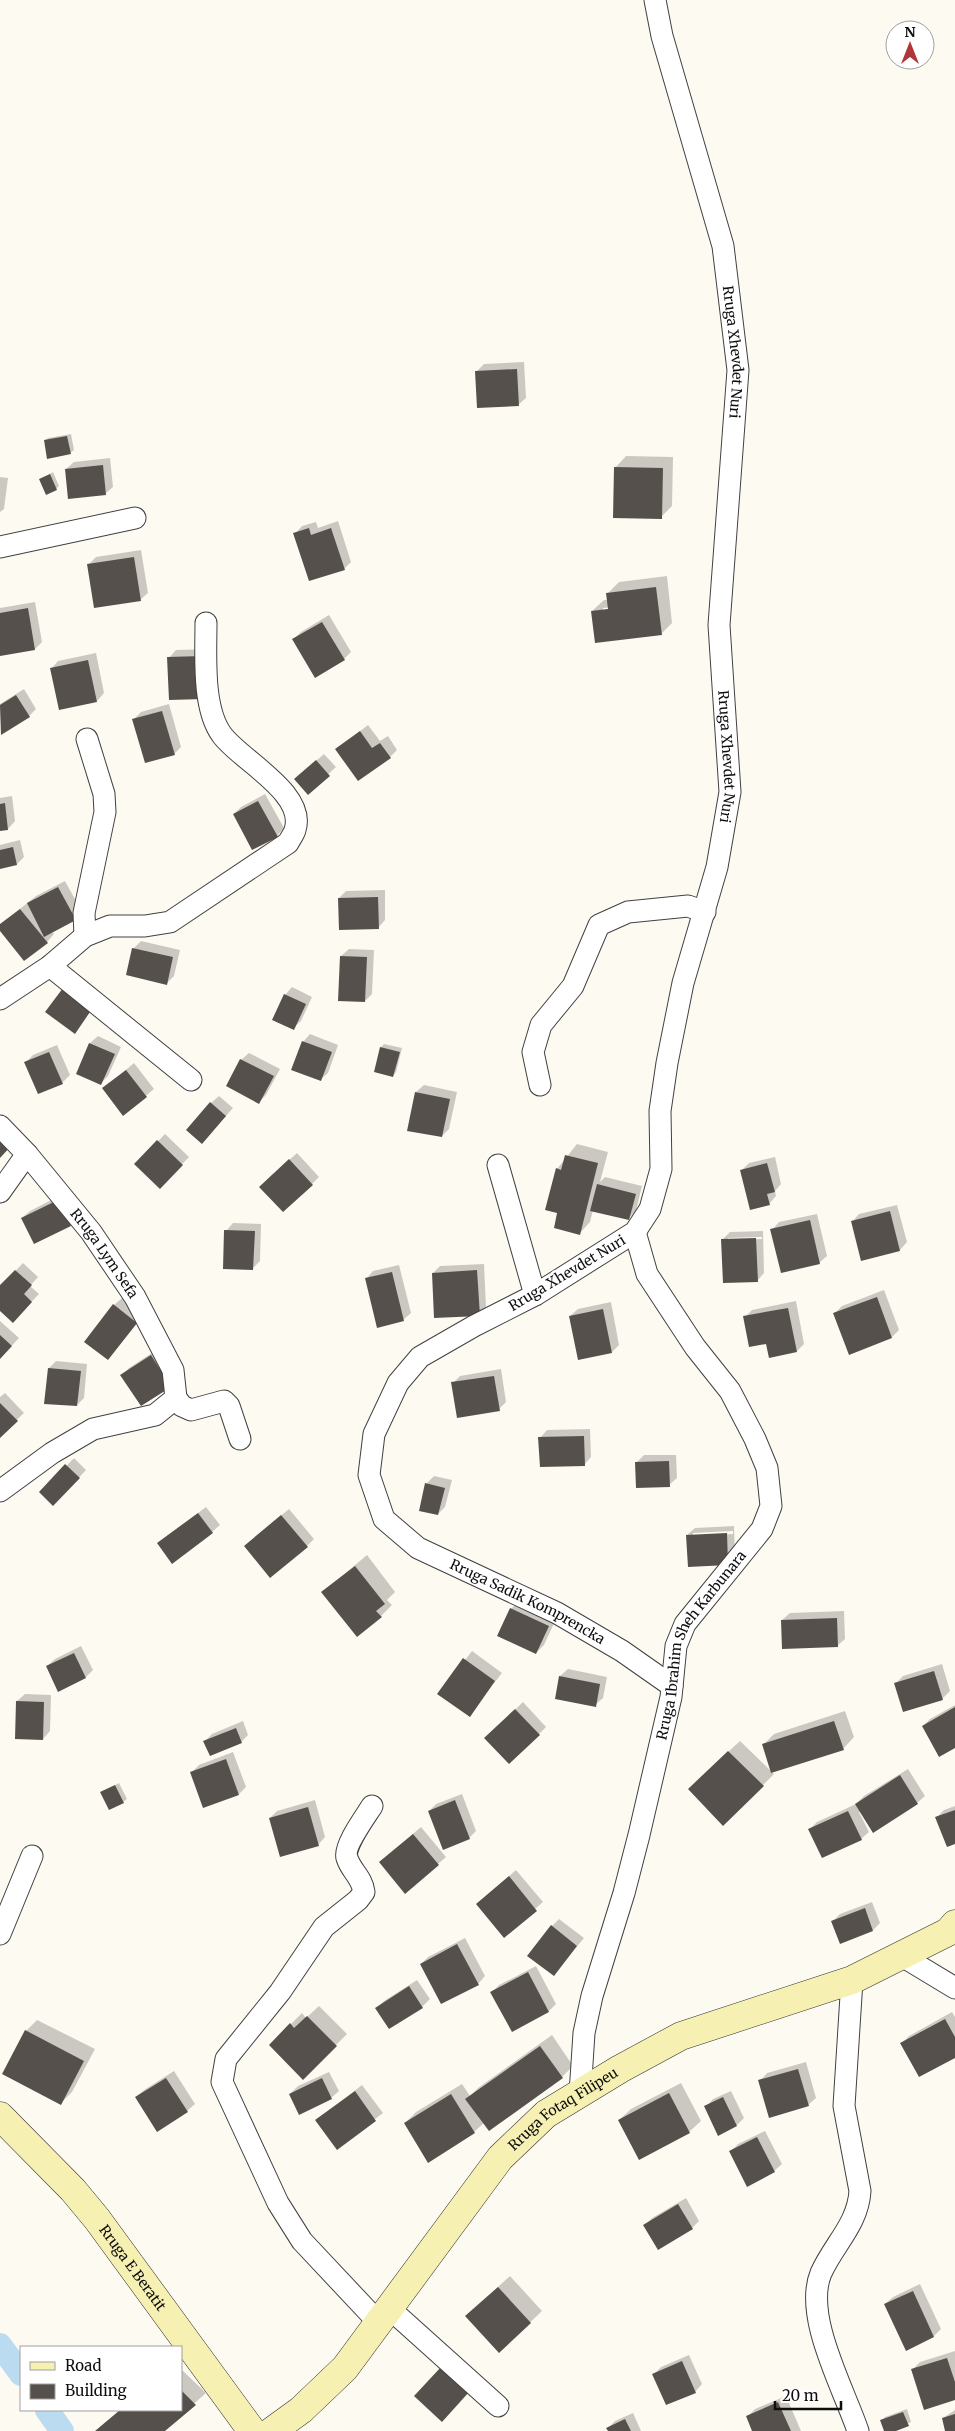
<svg xmlns="http://www.w3.org/2000/svg" width="955" height="2431" viewBox="0 0 955 2431" font-family="Merriweather,serif">
<style>
.shadow{fill:#0003;fill-rule:evenodd}
.lines{fill:none;stroke-linecap:round;stroke-linejoin:round}
.canal{stroke:#bbdcf0;stroke-width:24}
.building{fill:#56504c}
.minor-casing{stroke:#414141;stroke-width:23}
.secondary-casing{stroke:#303030;stroke-width:29}
.minor{stroke:#fff;stroke-width:21}
.secondary{stroke:#f7f0b3;stroke-width:28}
.labels{text-anchor:middle;stroke-width:5;stroke-linejoin:round;paint-order:stroke}
.street-label{font-size:14px;fill:#0e0e0e;stroke:#fff}
</style>
<rect width="100%" height="100%" fill="#fdfbf1"/>
<!-- shadow -->
<path class="shadow" d="M524,362L526,398L518,405L477,371L484,364Z
M71,434L74,450L70,453L45,441L48,438Z
M626,456L673,457L672,506L661,517L615,468Z
M110,458L113,487L105,494L66,469L74,462Z
M53,472L59,486L56,489L41,479Z
M0,477L8,478L4,509L0,512Z
M338,521L351,562L344,569L295,534L302,526L316,522L318,528Z
M141,550L148,593L140,600L89,564L96,557Z
M667,576L672,623L661,634L592,611L604,600H608V593L619,582ZM614,607L603,611V608Z
M35,602L42,642L35,649L0,655V608Z
M329,615L351,652L344,659L294,639L301,632Z
M209,649L170,699L169,658L176,650Z
M96,653L104,693L97,701L60,708L51,669L58,661Z
M24,689L36,709L29,716L2,733L0,704Z
M169,704L181,747L174,754L134,719L141,712Z
M368,725L380,741L388,736L397,750L390,757L337,749Z
M324,754L336,767L308,793L303,772Z
M265,794L284,828L277,836L234,814L241,807Z
M12,796L15,821L8,829L0,830V798Z
M20,840L24,857L17,864L0,868V845Z
M65,881L82,912L52,932L54,934L47,942L0,929V926L6,920L36,896Z
M385,890V920L378,928L339,898L346,891Z
M141,941L180,950L174,976L167,983L133,949Z
M349,949L374,950L372,994L365,1001L341,956Z
M292,987L312,997L301,1021L293,1028L285,995Z
M310,1034L338,1045L328,1073L320,1080L303,1042Z
M98,1036L121,1047L108,1076L101,1083L77,1073L90,1043Z
M384,1044L402,1048L396,1072L393,1076L381,1047Z
M57,1045L70,1075L62,1083L26,1062L33,1055Z
M249,1053L280,1069L266,1095L259,1102L241,1060Z
M134,1063L154,1089L124,1114L103,1089Z
M424,1085L457,1092L449,1129L442,1136L416,1092Z
M219,1096L233,1108L209,1135L211,1103Z
M165,1134L189,1157L160,1187L136,1164Z
M577,1144L608,1152L600,1182L605,1177L642,1186L636,1211L628,1219L593,1210L590,1222L579,1234L557,1169Z
M297,1153L319,1177L312,1184L268,1179Z
M775,1157L781,1184L775,1191L776,1196L769,1204L741,1171L749,1163Z
M65,1193L77,1218L70,1225L22,1218L30,1211Z
M897,1205L907,1242L900,1250L862,1259L852,1222L859,1214Z
M817,1214L827,1256L819,1263L772,1230L779,1222Z
M233,1223L261,1224L260,1261L252,1269L226,1231Z
M763,1231L764,1273L757,1281L722,1240L730,1232ZM762,1237V1239L728,1240V1238Z
M23,1263L38,1277L30,1286L39,1294L13,1321L0,1309V1287Z
M484,1264L486,1307L479,1314L433,1273L440,1266Z
M399,1265L411,1313L403,1320L366,1279L373,1271Z
M884,1290L899,1330L892,1337L834,1314L842,1306Z
M122,1298L144,1315L108,1359L114,1305Z
M796,1301L804,1344L797,1351L767,1342L745,1317L752,1310Z
M611,1302L619,1345L612,1352L570,1316L578,1309Z
M0,1321L19,1338L0,1358Z
M158,1349L178,1379L122,1375L129,1368Z
M56,1361L87,1364L84,1398L77,1405L49,1368Z
M501,1369L506,1402L499,1409L453,1383L460,1376Z
M5,1393L24,1413L0,1436V1397Z
M590,1429L591,1457L584,1465L540,1438L547,1430Z
M644,1455H676L677,1478L669,1485L636,1463Z
M74,1458L86,1470L53,1505L41,1492Z
M434,1476L452,1480L445,1507L438,1514L427,1483Z
M206,1507L220,1525L212,1532L158,1543Z
M289,1509L314,1539L307,1546L253,1539Z
M734,1526L735,1556L728,1564L687,1535L695,1528ZM733,1531V1534L693,1536V1533Z
M367,1555L395,1592L387,1600L392,1605L381,1616L323,1592Z
M518,1602L556,1619L544,1645L536,1653L511,1609Z
M844,1611L845,1639L837,1646L782,1620L790,1613Z
M81,1646L93,1670L86,1677L59,1690L47,1666L55,1659Z
M472,1651L502,1673L469,1715L439,1694Z
M942,1664L950,1691L942,1699L896,1683L903,1676Z
M568,1669L607,1677L603,1698L595,1705L560,1676Z
M25,1694L51,1695L50,1731L43,1739L17,1701Z
M523,1702L546,1727L539,1734L493,1731Z
M955,1705V1746L923,1726L930,1719Z
M845,1711L854,1737L843,1749L763,1745L774,1734Z
M243,1721L248,1735L241,1742L205,1741L212,1734Z
M740,1741L774,1774L763,1785L700,1778Z
M233,1752L246,1787L239,1794L192,1772L199,1765Z
M908,1769L925,1796L917,1803L859,1812L869,1832L861,1839L810,1829L817,1822L856,1804L864,1796Z
M119,1783L127,1799L123,1802L102,1792Z
M462,1794L476,1831L469,1838L429,1811L436,1804Z
M315,1800L325,1837L318,1845L270,1818L277,1811Z
M955,1806V1843L937,1817L944,1810Z
M421,1827L446,1857L438,1864L388,1855Z
M516,1870L543,1902L504,1936L477,1904Z
M872,1902L880,1923L873,1930L841,1942L833,1921L840,1914Z
M559,1919L584,1938L553,1975L552,1926Z
M465,1938L485,1976L478,1984L421,1964L428,1957Z
M536,1966L556,2004L549,2011L492,1992L499,1985Z
M417,1980L430,1999L422,2007L390,2028L377,2008L384,2001Z
M319,2006L347,2034L303,2078L270,2045L302,2013L306,2018Z
M952,2012L955,2017V2057L902,2043L909,2036Z
M37,2020L95,2049L72,2092L61,2103L26,2031Z
M552,2035L573,2066L562,2077L489,2129L484,2123L474,2132L405,2123L416,2112L462,2084L470,2096L478,2088Z
M806,2062L816,2098L808,2105L760,2081L767,2073Z
M174,2071L195,2104L187,2111L136,2097L144,2090Z
M329,2072L339,2091L331,2098L290,2094L298,2086Z
M681,2083L701,2121L689,2132L619,2120L631,2109Z
M362,2085L383,2113L337,2148L317,2120Z
M731,2091L744,2118L737,2125L719,2134L706,2107L713,2099Z
M765,2131L782,2164L774,2171L731,2151L738,2144Z
M686,2198L699,2221L692,2228L645,2225L652,2218Z
M510,2276L542,2311L499,2352L478,2305Z
M920,2284L941,2329L934,2336L906,2349L885,2304L893,2297Z
M955,2351V2399L912,2370L920,2362Z
M689,2355L702,2384L695,2392L654,2374L661,2367Z
M181,2369L206,2393L163,2431H96L120,2410H181Z
M786,2396L801,2431H753L747,2417L755,2409Z
M907,2409L911,2422L893,2431H886L882,2420L885,2417Z
M955,2410V2431H947L943,2418Z
M633,2413L641,2431H609L608,2428L615,2421Z"/>
<g class="lines">
<!-- canal -->
<path class="canal" d="M0,2345L21,2374
M47,2410L62,2431"/>
</g>
<!-- building -->
<path class="building" d="M517,369L519,406L477,408L475,371Z
M67,436L71,454L47,459L44,440Z
M103,465L106,495L68,499L65,469Z
M614,467L663,468L662,519L613,518Z
M50,474L57,490L46,495L39,479Z
M309,528L311,535L331,528L345,570L309,581L293,533Z
M134,557L141,601L94,608L87,564Z
M656,587L662,635L595,643L591,611L608,609L606,593Z
M28,608L35,650L0,656V613Z
M322,622L345,660L315,678L292,639Z
M203,656L204,699L169,700L167,657Z
M88,660L97,702L59,710L50,668Z
M16,695L30,717L1,735L0,705Z
M162,711L175,755L145,763L132,719Z
M360,731L372,748L380,743L391,758L358,781L335,749Z
M316,760L330,776L308,795L294,779Z
M258,801L278,837L252,850L233,814Z
M5,803L8,830L0,831V804Z
M13,847L17,865L0,869V850Z
M58,887L76,920L44,937L27,903Z
M378,897L379,929L339,930L338,898Z
M20,909L48,943L24,961L0,931V924Z
M132,948L173,957L167,985L126,975Z
M340,956L367,957L365,1002L338,1001Z
M63,988L92,1009L75,1034L45,1012Z
M284,994L306,1004L294,1030L272,1020Z
M302,1041L332,1052L321,1081L291,1070Z
M89,1043L115,1054L101,1085L76,1074Z
M380,1047L400,1052L393,1077L374,1072Z
M49,1052L63,1084L38,1094L24,1062Z
M240,1059L274,1076L259,1104L226,1086Z
M126,1070L147,1097L123,1116L102,1088Z
M415,1092L450,1099L442,1137L407,1131Z
M210,1102L226,1116L202,1144L186,1130Z
M0,1135L11,1146L0,1158Z
M157,1140L183,1165L160,1189L134,1164Z
M565,1155L598,1163L580,1235L554,1228L557,1213L545,1210L556,1168L561,1170Z
M289,1159L313,1185L283,1212L259,1187Z
M767,1163L775,1192L767,1194L770,1205L750,1210L740,1170Z
M597,1184L636,1194L629,1220L590,1211Z
M58,1200L71,1226L34,1244L21,1218Z
M890,1211L900,1251L861,1261L851,1221Z
M810,1220L820,1264L781,1273L770,1229Z
M224,1230L255,1231L253,1270L223,1269Z
M756,1238L758,1282L723,1283L721,1239Z
M15,1270L32,1285L24,1294L32,1302L13,1323L0,1311V1285Z
M477,1270L480,1316L434,1318L432,1273Z
M392,1272L404,1321L377,1328L365,1278Z
M877,1297L892,1338L849,1355L833,1313Z
M113,1304L137,1323L108,1360L84,1342Z
M788,1308L797,1352L769,1358L766,1344L749,1347L743,1316Z
M603,1309L612,1353L578,1360L569,1316Z
M0,1335L12,1346L0,1359Z
M151,1355L171,1387L141,1406L120,1375Z
M48,1368L81,1371L77,1406L44,1404Z
M494,1376L500,1411L457,1418L451,1382Z
M0,1403L18,1421L0,1438Z
M584,1436L585,1466L540,1467L538,1437Z
M669,1461L670,1487L636,1488L635,1462Z
M65,1464L80,1478L53,1506L39,1492Z
M425,1483L445,1488L438,1515L419,1511Z
M198,1513L213,1533L172,1564L157,1543Z
M281,1515L308,1547L270,1578L244,1546Z
M727,1533L728,1565L688,1567L686,1535Z
M355,1566L385,1604L376,1611L382,1617L357,1637L321,1592Z
M510,1608L549,1626L536,1654L497,1636Z
M837,1618L838,1647L782,1649L781,1620Z
M74,1653L86,1678L58,1692L46,1666Z
M463,1658L495,1681L470,1717L437,1694Z
M934,1671L943,1700L903,1712L894,1683Z
M559,1676L600,1684L596,1707L555,1699Z
M16,1701L44,1702L43,1740L15,1739Z
M955,1707V1748L939,1757L922,1726Z
M515,1709L540,1735L509,1764L484,1738Z
M834,1721L844,1750L771,1773L762,1744Z
M236,1728L242,1743L210,1756L203,1741Z
M728,1751L764,1786L723,1826L688,1789Z
M226,1759L239,1795L203,1808L190,1772Z
M900,1775L918,1804L873,1833L855,1804Z
M115,1785L124,1803L109,1810L100,1792Z
M455,1800L470,1839L443,1850L428,1811Z
M308,1807L319,1846L280,1857L269,1818Z
M955,1810V1844L947,1847L935,1817Z
M848,1811L862,1840L822,1858L808,1829Z
M413,1834L439,1865L405,1894L379,1862Z
M509,1876L537,1911L504,1938L476,1904Z
M865,1908L873,1931L840,1944L831,1921Z
M551,1925L577,1946L554,1976L527,1956Z
M457,1944L479,1985L441,2004L420,1964Z
M528,1972L549,2012L512,2032L490,1992Z
M409,1986L423,2008L389,2029L375,2008Z
M307,2016L337,2046L303,2080L269,2045L290,2023L294,2028Z
M945,2019L955,2037V2058L919,2077L900,2043Z
M25,2030L84,2061L61,2105L2,2074Z
M540,2046L563,2078L489,2131L465,2099Z
M798,2069L809,2106L769,2118L758,2080Z
M166,2078L188,2112L157,2132L135,2097Z
M322,2078L332,2099L299,2115L289,2094Z
M355,2091L376,2121L337,2150L315,2120Z
M669,2093L690,2133L639,2160L618,2120Z
M451,2094L475,2133L428,2163L404,2123Z
M723,2097L737,2126L718,2136L704,2106Z
M757,2137L775,2172L747,2187L729,2151Z
M678,2204L693,2229L658,2250L643,2225Z
M498,2287L531,2323L499,2353L465,2316Z
M913,2291L934,2337L906,2351L884,2304Z
M947,2358L955,2382V2400L924,2410L911,2369Z
M682,2361L696,2393L666,2405L652,2374Z
M441,2367L469,2392L442,2422L414,2396Z
M181,2390L196,2405L165,2431H95L120,2410H181Z
M778,2402L791,2431H752L746,2416Z
M903,2412L909,2426L896,2431H884L880,2420Z
M955,2414V2431H945L942,2418Z
M625,2419L631,2431H608L606,2428Z"/>
<g class="lines">
<!-- minor casing -->
<g class="minor-casing">
<g id="minor">
<path id="s1" d="M655,0L662,36L723,246L738,370L719,625L730,792L717,867L683,983L667,1063L660,1111L661,1169L650,1209L635,1232L535,1295L474,1326L420,1357L398,1383L374,1434L369,1475L384,1519L418,1548L557,1613L622,1651L672,1686"/>
<path d="M0,547L135,518"/>
<path d="M85,936L84,913L105,812L104,794L87,739"/>
<path d="M50,966L191,1080"/>
<path d="M0,999L50,966L85,936L110,926H145L170,922L288,843C290,839 294,834 295,830C307,793 240,760 222,735C202,708 206,655 206,623"/>
<path d="M540,1085L533,1052L541,1025L573,986L599,925L628,912L688,906L705,912"/>
<path id="s2" d="M0,1126L27,1154L91,1232L135,1297L173,1370L176,1398"/>
<path d="M498,1165L535,1295"/>
<path d="M0,1192L27,1154"/>
<path d="M176,1398L182,1406L191,1410L224,1401L229,1406L240,1439"/>
<path d="M0,1491L52,1453L93,1429L155,1415L176,1398"/>
<path d="M372,1806C365,1817 343,1847 347,1858C351,1871 362,1877 364,1892L358,1900L324,1927L280,1992L226,2059L222,2082L278,2203L302,2241L379,2323"/>
<path d="M0,1934L32,1856"/>
<path d="M902,1956L955,1988"/>
<path d="M852,1980L844,2106L860,2191C858,2224 834,2244 821,2273C803,2316 844,2389 858,2431"/>
<path id="s3" d="M580,2094L584,2033L592,1996L624,1893L639,1835L671,1697L676,1646L685,1624L762,1529L771,1506L767,1468L755,1439L730,1391L695,1347L647,1274L635,1232"/>
<path d="M389,2308L498,2406"/>
</g>
</g>
<!-- secondary casing -->
<g class="secondary-casing">
<g id="secondary">
<path id="s4" d="M0,2116L73,2190L97,2219L252,2431"/>
<path id="s5" d="M272,2431L301,2410L345,2368L500,2158L546,2114L620,2069L681,2036L852,1980L948,1932L955,1924"/>
</g>
</g>
<!-- minor -->
<use href="#minor" class="minor"/>
<!-- secondary -->
<use href="#secondary" class="secondary"/>
</g>
<g class="labels">
<!-- street labels -->
<g class="street-label">
<text dy="5" stroke="none"><textPath href="#s1" startOffset="362">Rruga Xhevdet Nuri</textPath></text>
<text dy="5" stroke="none"><textPath href="#s1" startOffset="768">Rruga Xhevdet Nuri</textPath></text>
<text dy="5" stroke="none"><textPath href="#s2" startOffset="165">Rruga Lym Sefa</textPath></text>
<text transform="translate(567 1273) rotate(-31)" y="5">Rruga Xhevdet Nuri</text>
<text dy="5" stroke="none"><textPath href="#s1" startOffset="1851">Rruga Sadik Komprencka</textPath></text>
<text dy="5" stroke="none"><textPath href="#s3" startOffset="470">Rruga Ibrahim Sheh Karbunara</textPath></text>
<text dy="5" stroke="none"><textPath href="#s5" startOffset="438">Rruga Fotaq Filipeu</textPath></text>
<text dy="5" stroke="none"><textPath href="#s4" startOffset="202">Rruga E Beratit</textPath></text>
</g>
</g>
<!-- legend -->
<rect x="20" y="2346" width="162" height="65" fill="#ffffff" stroke="#9f9f9f"/>
<rect x="30" y="2362" width="25" height="8" fill="#f7f0b3" stroke="#9f9f9f"/>
<text x="65" y="2371" font-size="15" fill="#0e0e0e">Road</text>
<rect x="30" y="2384" width="25" height="15" fill="#56504c" stroke="#9f9f9f"/>
<text x="65" y="2396" font-size="15" fill="#0e0e0e">Building</text>
<!-- north arrow -->
<g transform="translate(910 45)"><circle r="24" fill="#ffffff" stroke="#9f9f9f"/>
<path d="M0-4L9 19L0 12L-9 19Z" fill="#b03539"/>
<text y="-8" font-size="14" font-weight="bold" text-anchor="middle" fill="#0e0e0e">N</text>
</g>
<!-- scale -->
<path d="M775 2401v8h66v-8" fill="none" stroke="#0e0e0e" stroke-width="2.5"/>
<text x="782" y="2401" font-size="15" fill="#0e0e0e" stroke="#ffffff" stroke-width="4" paint-order="stroke">20 m</text>
</svg>
